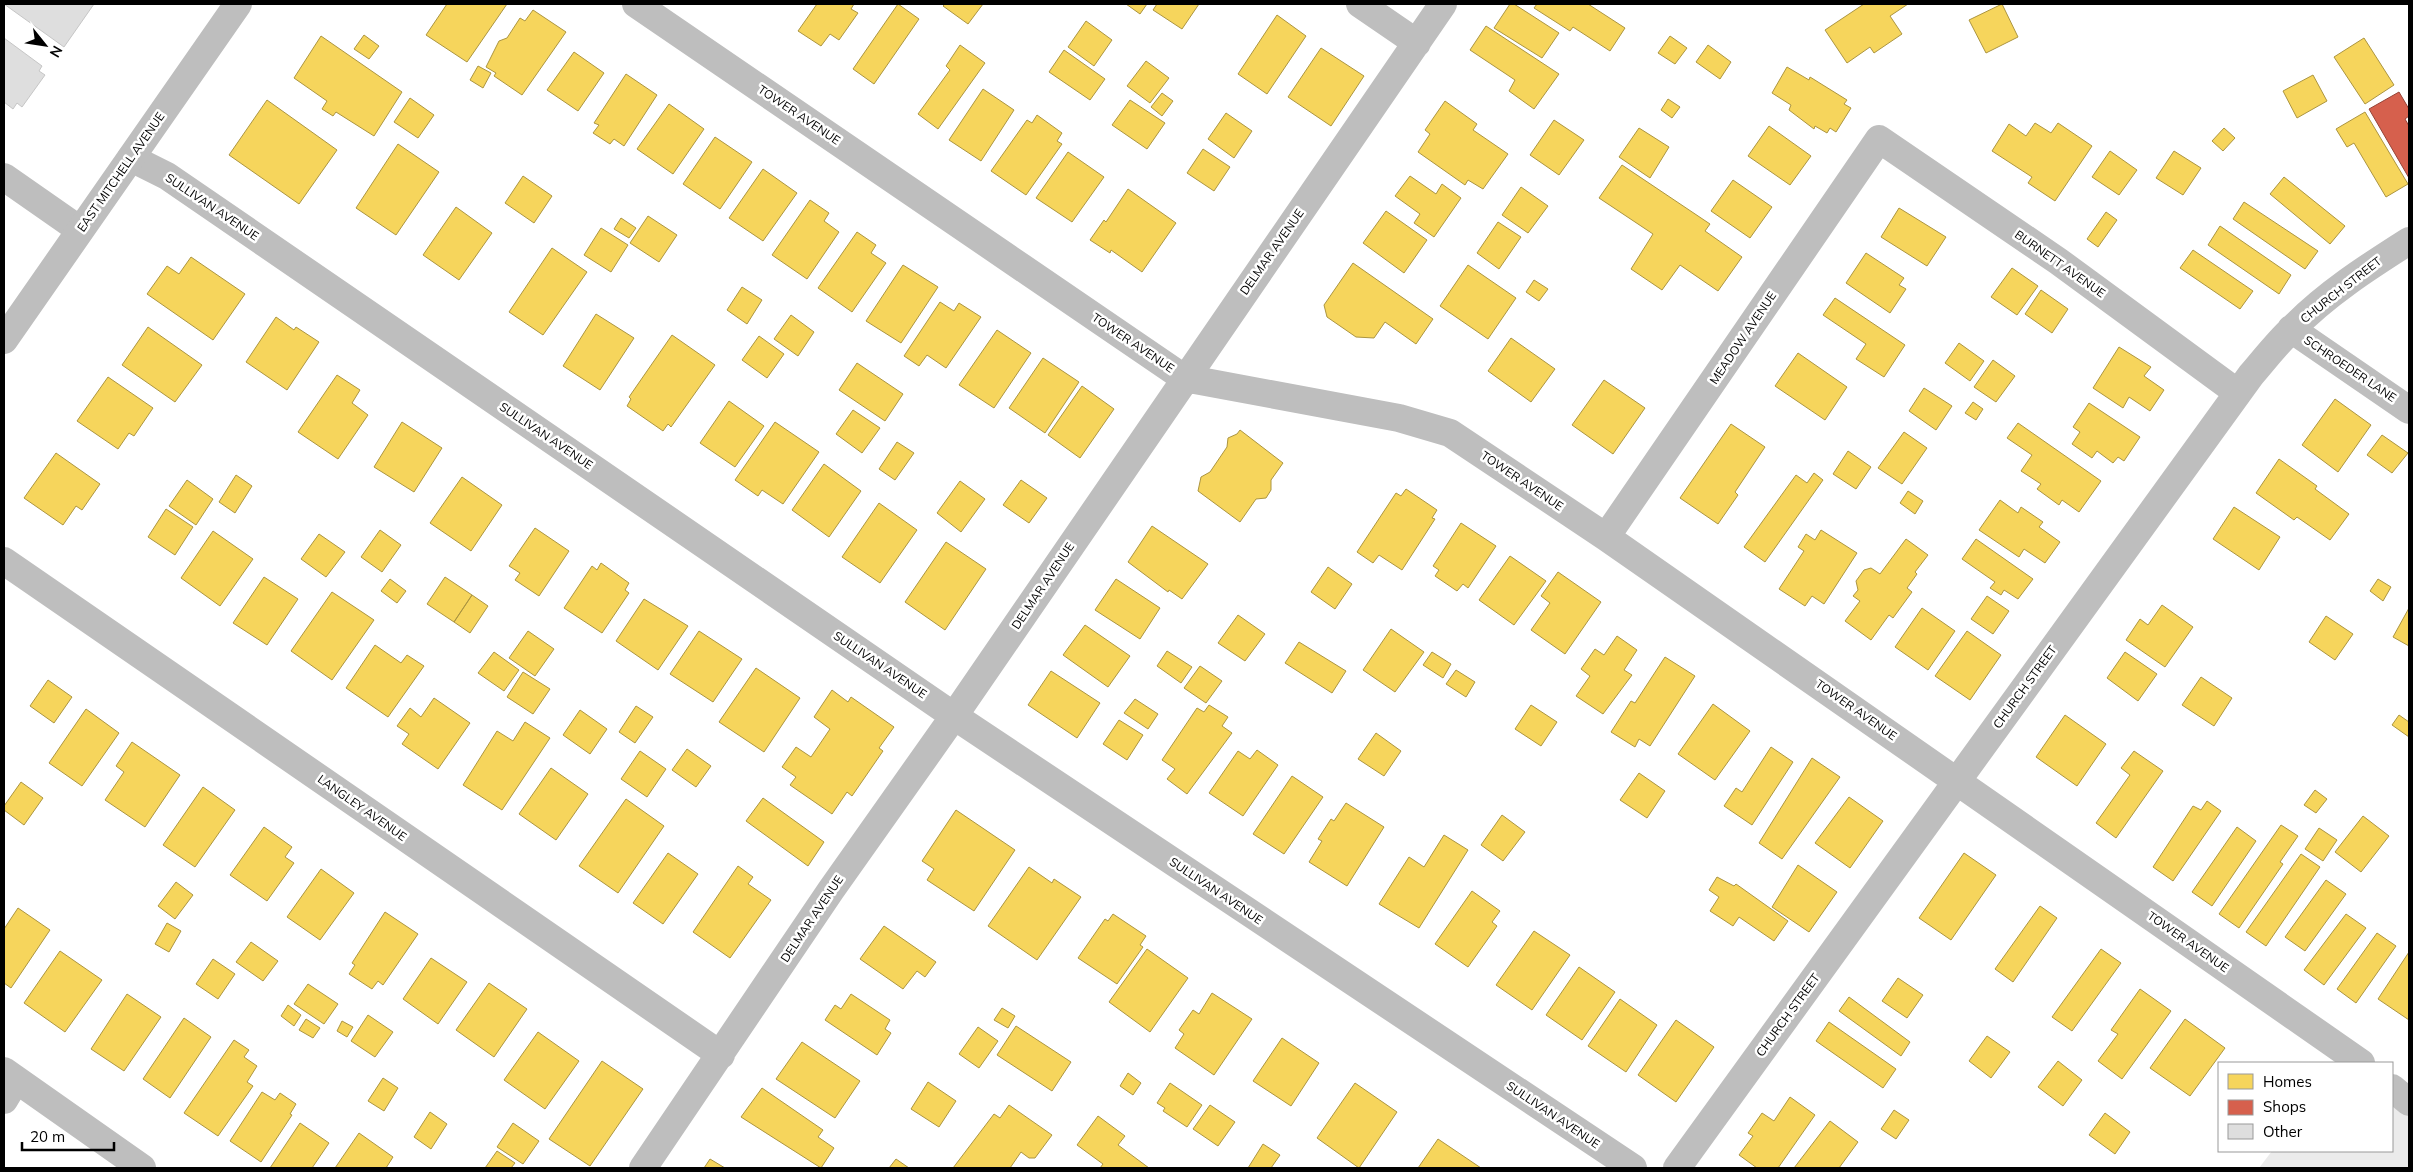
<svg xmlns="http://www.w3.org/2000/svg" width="2413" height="1172" viewBox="0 0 2413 1172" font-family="Mulish,sans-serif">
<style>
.green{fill:#ebebeb}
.homes{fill:#f6d55c;stroke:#ac9540}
.shops{fill:#d6604d;stroke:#964336}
.building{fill:#dedede;stroke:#c6c6c6}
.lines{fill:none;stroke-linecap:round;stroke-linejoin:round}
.minor{stroke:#bebebe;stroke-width:28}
.tertiary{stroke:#bebebe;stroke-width:28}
.labels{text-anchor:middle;stroke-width:5;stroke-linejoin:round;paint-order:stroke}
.street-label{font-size:12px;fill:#000;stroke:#fff}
</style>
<rect width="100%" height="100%" fill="#fff"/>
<!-- green -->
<path class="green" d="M2392,1088L2409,1102V1168H2259L2272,1151H2392Z"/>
<!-- homes -->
<path class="homes" d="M447,4H507L467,62L426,35Z
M817,4H854L851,9L858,13L839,40L830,34L821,46L798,31Z
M898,4L919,19L874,84L853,69Z
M945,4H983L968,24L943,6Z
M1126,4H1147L1140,14Z
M1157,4H1199L1182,29L1153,10Z
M1510,4H1514L1559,33L1542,58L1494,28Z
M1537,4H1588L1625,28L1610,51L1573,27L1570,31L1534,8Z
M1864,4H1908L1890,16L1902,34L1874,53L1870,47L1847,63L1825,30Z
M2002,4L2018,37L1986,53L1969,20Z
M533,10L566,32L522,95L494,76L496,73L486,67L499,41L507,38L520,18L525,21Z
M1277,15L1306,36L1267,94L1238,74Z
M1086,21L1112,40L1094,66L1068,47Z
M1486,26L1559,74L1534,109L1509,91L1515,80L1470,50Z
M364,35L379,46L369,59L354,49Z
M321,36L402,92L374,136L336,112L333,116L322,109L327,101L294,78Z
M1670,36L1687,48L1675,64L1658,53Z
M2364,38L2394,85L2365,104L2334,57Z
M960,45L985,63L938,129L918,114L950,70L946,66Z
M1708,45L1731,62L1720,79L1696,62Z
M1321,48L1364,76L1331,126L1288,97Z
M1064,50L1105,79L1090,100L1049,72Z
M574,52L604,73L578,111L547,90Z
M1146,61L1169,78L1150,103L1127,86Z
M478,66L491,73L483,88L470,80Z
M1787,67L1809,80L1810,77L1847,100L1844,104L1851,108L1836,132L1830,128L1827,133L1815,126L1814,129L1789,110L1791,105L1772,93Z
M626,74L657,95L624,146L614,139L610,144L593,133L599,125L594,123Z
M2313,75L2327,101L2297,118L2283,91Z
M983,89L1014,110L981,161L949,140Z
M1162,93L1173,101L1162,116L1151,107Z
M410,98L434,115L418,138L394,122Z
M1668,99L1680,107L1672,118L1661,110Z
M267,100L337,150L299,204L229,155Z
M1130,100L1165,123L1147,149L1112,125Z
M1445,101L1477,124L1473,130L1508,154L1483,189L1468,180L1465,185L1418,152L1430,134L1425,130Z
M669,104L704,129L673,174L637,149Z
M2365,112L2408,184L2386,197L2354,143L2347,147L2336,129Z
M1226,113L1252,131L1234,158L1208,139Z
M1037,115L1062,133L1057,141L1062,144L1026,195L991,171L1027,120L1032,123Z
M1554,120L1584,140L1559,175L1530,155Z
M2035,123L2051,133L2058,123L2092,146L2055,201L2028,183L2032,177L1992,151L2009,124L2026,136Z
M1769,126L1811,156L1790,185L1748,156Z
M1639,128L1669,147L1650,178L1619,157Z
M2224,128L2235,138L2223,151L2212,141Z
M715,137L752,162L720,209L683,184Z
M398,144L439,172L396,235L356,208Z
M1203,149L1230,167L1214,191L1187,173Z
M2110,151L2137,170L2119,195L2092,177Z
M2174,151L2201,168L2183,195L2156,178Z
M1068,152L1104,177L1072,222L1036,198Z
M1622,165L1710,224L1705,231L1742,257L1718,291L1680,265L1662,290L1631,269L1653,234L1599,198Z
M763,169L797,193L763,241L729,218Z
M523,176L552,196L534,223L505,203Z
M1410,176L1436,194L1442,184L1461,198L1434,237L1414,223L1420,214L1395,196Z
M2284,177L2345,226L2330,244L2270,194Z
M1733,180L1772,207L1750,238L1711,211Z
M1521,187L1548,206L1528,233L1502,215Z
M1128,189L1176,223L1142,272L1111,250L1110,253L1090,240L1104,220L1106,222Z
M810,200L829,213L824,221L839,232L807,279L772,255Z
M2244,202L2318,251L2305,269L2233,219Z
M456,207L492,233L459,280L423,255Z
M1899,208L1946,237L1927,266L1881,237Z
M1386,211L1427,240L1404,273L1363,243Z
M2106,212L2117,220L2098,247L2087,239Z
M648,216L677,235L659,262L630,243Z
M621,218L636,228L629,238L614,229Z
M1498,222L1521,237L1499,269L1477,253Z
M2220,226L2291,275L2279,294L2208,245Z
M601,228L628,245L611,272L584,255Z
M857,232L876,245L871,253L886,263L852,312L818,288Z
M552,248L587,272L543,335L509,312Z
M2193,250L2253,291L2240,309L2180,268Z
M1866,253L1904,278L1899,285L1906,289L1890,313L1846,283Z
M191,257L245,294L213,340L147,294L167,266L179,274Z
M1353,263L1433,319L1416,344L1385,322L1374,338L1356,337L1327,317L1324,305Z
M903,265L938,287L901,343L866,321Z
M1468,265L1516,298L1488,339L1440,306Z
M2012,268L2038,286L2017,315L1991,297Z
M1534,280L1548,289L1539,301L1526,292Z
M742,287L762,300L747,324L727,310Z
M2041,290L2068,309L2052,333L2025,314Z
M1835,298L1905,345L1884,377L1856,359L1866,344L1823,315Z
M940,302L954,311L959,303L981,317L946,368L927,355L919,366L904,356Z
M596,314L634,338L600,390L563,366Z
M791,315L814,332L798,356L774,339Z
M276,317L294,330L296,327L319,342L287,390L246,362Z
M148,327L202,365L175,402L122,365Z
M997,330L1031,353L994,408L959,385Z
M672,335L715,365L671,427L668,424L663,431L627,406L631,399L629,397Z
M759,336L784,354L767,378L742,360Z
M1511,338L1555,369L1531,402L1488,371Z
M1959,343L1984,361L1970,381L1945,363Z
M2119,347L2151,367L2144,376L2164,390L2150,411L2129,397L2123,408L2093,388Z
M1798,353L1847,387L1825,420L1775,386Z
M1043,358L1079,382L1045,433L1009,408Z
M1993,360L2015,376L1996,402L1974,387Z
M857,363L903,394L885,421L839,390Z
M337,375L360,390L352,403L368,415L338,459L298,432Z
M108,377L153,408L134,436L129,433L118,449L77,421Z
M1604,380L1645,408L1613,454L1572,425Z
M1082,386L1114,409L1080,458L1048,435Z
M1924,388L1952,406L1936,430L1909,411Z
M2335,399L2371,425L2338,472L2302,445Z
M729,401L764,426L735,467L700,443Z
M1973,402L1983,409L1976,420L1965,413Z
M2089,403L2140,437L2124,461L2118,457L2113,463L2097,451L2092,458L2072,444L2080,432L2073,427Z
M853,410L880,428L862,453L836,434Z
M402,422L442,448L414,492L374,467Z
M775,422L819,452L783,504L762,490L758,496L735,480Z
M2018,423L2101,481L2079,512L2062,500L2059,505L2037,489L2041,484L2021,471L2032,455L2007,438Z
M1731,424L1765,447L1735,492L1738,495L1718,524L1680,498Z
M1240,430L1283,463L1271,480V490L1266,498L1256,499L1240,522L1198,491L1201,477L1210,472L1227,447L1228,438L1237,434Z
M1904,432L1927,448L1902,484L1878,468Z
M2382,435L2408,453L2392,473L2367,455Z
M897,442L914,453L895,480L879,469Z
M1848,451L1871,467L1856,489L1833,474Z
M56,453L100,484L82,510L76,506L63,525L24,498Z
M2279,459L2317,486L2315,489L2349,514L2330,540L2297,517L2294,520L2256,493Z
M824,464L861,491L829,537L792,510Z
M1814,473L1823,480L1765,562L1744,547L1796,475L1807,483Z
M236,475L252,486L235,513L219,502Z
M462,477L502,505L471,551L430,523Z
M187,480L213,499L196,525L169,506Z
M1021,480L1047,498L1029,523L1003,505Z
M960,481L985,499L961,532L937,513Z
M1406,489L1437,510L1432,518L1435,519L1402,570L1379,555L1373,563L1357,552L1396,493L1401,496Z
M1908,491L1923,501L1915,514L1900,503Z
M2000,500L2018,513L2021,507L2043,522L2039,527L2060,542L2045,563L2024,549L2019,557L1979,530Z
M879,503L917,530L880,583L842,557Z
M2234,507L2280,537L2259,570L2213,539Z
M166,509L193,527L175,555L148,537Z
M1461,523L1496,546L1468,588L1463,584L1457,591L1435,576L1439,570L1433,566Z
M1152,526L1208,564L1182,599L1169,590L1168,592L1128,562Z
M535,528L569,551L539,596L515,580L520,573L509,566Z
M380,530L401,545L382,572L361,557Z
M1821,530L1857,553L1824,604L1812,596L1805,606L1779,589L1804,551L1798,547L1806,534L1815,540Z
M213,531L253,559L220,606L181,578Z
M319,534L345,552L326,577L301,559Z
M1906,539L1928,555L1915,572L1917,574L1907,588L1912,592L1893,618L1889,615L1871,640L1845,621L1860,601L1853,596L1858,590L1856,581L1864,570L1871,568L1880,574Z
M1976,539L2033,579L2018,599L2004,590L2001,595L1990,588L1995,582L1962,559Z
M946,542L986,569L945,630L905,602Z
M1510,556L1546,581L1514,625L1479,600Z
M601,563L629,583L625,590L629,593L602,633L564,608L592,566L597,570Z
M1328,567L1352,584L1335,609L1311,592Z
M1558,572L1601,602L1565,654L1531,630L1550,603L1541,596Z
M264,577L298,599L267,645L233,623Z
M445,577L472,595L454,622L427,604Z
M390,579L406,591L397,603L381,591Z
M1116,579L1160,608L1140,639L1095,610Z
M2378,579L2391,587L2383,601L2370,591Z
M332,592L374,620L332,680L291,651Z
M472,595L488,606L470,633L454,622Z
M1987,596L2009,611L1993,634L1971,619Z
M644,599L688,626L658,670L616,641Z
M2162,605L2193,627L2165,667L2126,640L2140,619L2148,625Z
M1922,608L1955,631L1928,670L1895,647Z
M2409,608V646L2393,637Z
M1238,615L1265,634L1245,661L1218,643Z
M2326,616L2353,634L2335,660L2309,642Z
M1085,625L1130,656L1108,687L1063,655Z
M1391,629L1424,652L1395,692L1363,670Z
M528,631L554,649L535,676L509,658Z
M699,631L742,659L713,702L670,674Z
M1967,631L2001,655L1970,700L1935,676Z
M1617,636L1637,650L1624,670L1632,675L1603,714L1576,696L1590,676L1581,669L1595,649L1604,655Z
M1299,642L1346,671L1332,693L1285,663Z
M375,645L401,663L407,655L424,666L388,717L346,688Z
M1167,651L1192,667L1181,683L1157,666Z
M494,652L519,670L504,691L478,673Z
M1432,652L1451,664L1443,678L1423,665Z
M2125,652L2157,674L2138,701L2107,678Z
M1665,657L1695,676L1650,746L1639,739L1635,747L1611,732L1631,701L1635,703Z
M1200,666L1222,681L1206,703L1184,688Z
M756,668L800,698L764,752L719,722Z
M1456,670L1475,682L1466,697L1446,684Z
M1051,671L1100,703L1077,738L1028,705Z
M523,672L550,689L533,714L507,697Z
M2201,677L2232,698L2214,726L2182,705Z
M48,680L72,697L54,723L30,706Z
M832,690L848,702L851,697L894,727L879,748L883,751L852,796L847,792L832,814L790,785L796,777L782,767L796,747L811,757L830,729L814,717Z
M434,698L470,723L438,769L402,744L409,734L397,726L410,708L421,717Z
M1135,699L1158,714L1148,729L1124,713Z
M1713,704L1750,731L1715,780L1678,754Z
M1209,705L1228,717L1222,726L1232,733L1187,794L1167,779L1175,769L1162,760L1197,708L1204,712Z
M1531,705L1557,722L1541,746L1515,729Z
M636,706L653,717L635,743L619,732Z
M86,709L119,733L82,786L49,763Z
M580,710L607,729L590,754L563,735Z
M2065,715L2106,744L2077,786L2036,757Z
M2399,715L2409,722V737L2392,725Z
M1119,720L1143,735L1127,760L1103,744Z
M525,722L550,738L502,810L463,785L497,731L513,741Z
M1376,733L1401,751L1384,776L1358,759Z
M132,742L180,775L145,827L105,800L124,772L116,766Z
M1771,747L1793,762L1752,825L1724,806L1736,788L1742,792Z
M687,749L711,766L696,787L672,770Z
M1257,750L1278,765L1243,816L1209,793L1238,751L1250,759Z
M640,751L666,769L647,797L621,779Z
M2134,751L2163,771L2116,838L2096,823L2130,775L2121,768Z
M1812,758L1840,777L1782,859L1759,843Z
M551,768L588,794L556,840L519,814Z
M1639,773L1665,791L1647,818L1620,800Z
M1292,776L1323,797L1284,854L1253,834Z
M21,782L43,798L24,825L4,810V806Z
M203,787L235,810L195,867L163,845Z
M2315,790L2327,799L2316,813L2304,805Z
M1849,797L1883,821L1850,868L1815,843Z
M763,798L824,842L808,866L746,821Z
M626,799L664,826L618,893L579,866Z
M2207,801L2221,811L2173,881L2153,867L2193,806L2201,810Z
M1346,803L1384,827L1347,886L1309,862L1322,841L1318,839L1331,819L1334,821Z
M956,810L1015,850L974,911L927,880L934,869L922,861Z
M1502,815L1525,832L1503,861L1481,845Z
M2363,816L2389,836L2361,872L2335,852Z
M2281,825L2298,836L2280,862L2283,864L2239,928L2219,914Z
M264,827L292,847L285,857L294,863L267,901L230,875Z
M2237,827L2256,841L2212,906L2192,892Z
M2319,828L2337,840L2323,861L2305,849Z
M1444,835L1468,850L1419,928L1379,904L1409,857L1424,867Z
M668,853L698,874L663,924L633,903Z
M1964,853L1996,875L1951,940L1919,918Z
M2301,854L2320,867L2266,946L2246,932Z
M1798,865L1837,892L1809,932L1772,907Z
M738,866L753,877L748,884L771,900L730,958L693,932Z
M1029,867L1052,883L1054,879L1081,897L1037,960L988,926Z
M321,869L354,893L320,940L287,917Z
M1717,877L1734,886L1736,884L1788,921L1774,941L1739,917L1733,926L1710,911L1719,897L1709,890Z
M2326,880L2346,894L2305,951L2285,937Z
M176,882L193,895L175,919L158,906Z
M1472,891L1500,911L1492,922L1497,926L1468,967L1435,944Z
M2040,906L2057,918L2013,982L1995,969Z
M18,908L50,930L11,988L4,983V929Z
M385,912L418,934L383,985L378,981L372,989L349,974L355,965L352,963Z
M1113,914L1146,936L1140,945L1143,947L1117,984L1078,958L1105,919L1108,921Z
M2346,914L2366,928L2324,985L2304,970Z
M167,923L181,931L169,952L155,944Z
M884,926L936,962L925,977L917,971L903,989L860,959Z
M1534,931L1570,955L1532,1010L1496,985Z
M2377,933L2396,946L2356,1003L2337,989Z
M251,942L278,961L263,981L236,962Z
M1147,949L1188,978L1150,1032L1109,1002Z
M2101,949L2121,963L2072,1031L2052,1017Z
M60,951L102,980L65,1032L24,1003Z
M2409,952V1020L2378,999Z
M431,958L467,982L438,1024L403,999Z
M213,959L235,974L218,999L196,984Z
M1579,967L1615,992L1582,1040L1546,1015Z
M1898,978L1923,995L1907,1018L1882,1001Z
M489,983L527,1009L494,1057L456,1030Z
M308,984L338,1004L324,1024L294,1004Z
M2140,989L2171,1011L2122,1079L2098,1061L2118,1034L2111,1030Z
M1212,993L1252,1019L1214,1075L1175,1048L1184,1034L1179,1030L1193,1010L1199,1014Z
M127,994L161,1017L124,1071L91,1049Z
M851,994L890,1020L885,1029L891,1033L877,1055L825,1020L835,1005L841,1009Z
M1849,997L1910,1042L1901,1056L1839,1011Z
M1620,999L1657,1025L1626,1072L1588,1046Z
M288,1005L301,1015L294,1026L281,1016Z
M1002,1008L1015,1016L1008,1028L994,1020Z
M368,1015L393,1032L375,1057L351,1041Z
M184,1018L211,1037L170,1098L143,1079Z
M306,1019L320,1028L313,1038L299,1030Z
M2185,1019L2225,1048L2190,1096L2150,1068Z
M1676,1020L1714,1047L1676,1102L1638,1075Z
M342,1021L353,1027L347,1037L337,1031Z
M1829,1022L1896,1069L1883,1088L1816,1041Z
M1016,1026L1071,1062L1052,1091L997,1055Z
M978,1027L998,1041L979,1068L959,1054Z
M538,1032L579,1061L545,1109L504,1080Z
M1987,1036L2010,1052L1991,1078L1969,1061Z
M1282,1038L1319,1063L1291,1106L1253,1081Z
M234,1040L249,1050L244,1057L257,1066L247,1082L253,1086L218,1136L184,1113Z
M802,1042L860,1081L835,1118L776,1079Z
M602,1061L643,1089L590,1166L549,1139Z
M2058,1061L2082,1080L2063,1106L2038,1087Z
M1128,1073L1141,1083L1133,1095L1120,1086Z
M383,1078L398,1088L384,1111L368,1101Z
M928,1082L956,1101L939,1127L911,1109Z
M1170,1083L1202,1105L1187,1127L1163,1111L1165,1108L1157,1103Z
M1355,1083L1397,1112L1359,1168L1317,1138Z
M762,1088L823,1130L818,1137L834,1148L821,1168L741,1117Z
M262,1092L275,1100L280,1093L296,1104L290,1114L292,1115L261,1162L230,1141Z
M1790,1097L1815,1115L1778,1168H1757L1739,1155L1753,1136L1748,1133L1762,1113L1774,1121Z
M1009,1105L1052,1135L1035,1158H1029L1021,1152L1010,1168H953L994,1114L1000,1118Z
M1210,1105L1235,1122L1218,1146L1193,1129Z
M1894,1110L1909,1120L1896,1139L1881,1129Z
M430,1112L447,1124L431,1149L414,1137Z
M2105,1113L2130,1132L2115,1154L2089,1135Z
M1098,1116L1125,1136L1118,1145L1149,1168H1100L1103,1164L1077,1145Z
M1830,1121L1858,1142L1839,1168H1794Z
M300,1123L329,1143L312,1168H270Z
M513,1123L539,1141L523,1164L497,1147Z
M359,1133L393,1157L386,1168H335Z
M1438,1139L1481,1168H1418Z
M1263,1144L1280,1155L1271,1168H1248Z
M497,1151L515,1163L511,1168H485Z
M710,1159L725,1168H704Z
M896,1159L909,1168H889Z"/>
<!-- shops -->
<path class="shops" d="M2399,92L2409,109V116L2405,119L2409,126V178L2369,109Z"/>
<!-- building -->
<path class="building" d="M4,4H94L64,47Z
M4,38L42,66L39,71L45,75L22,107L17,103L13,109L4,102Z"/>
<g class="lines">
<!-- minor -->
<path class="minor" d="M636,4L1184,378L1399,418L1450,433L1606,537L2361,1063
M1360,4L1417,43
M131,158L167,176L954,716L1633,1168
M4,177L80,230
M2291,329L2409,410
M1606,537L1879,139L2058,261L2238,393
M4,561L721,1055
M4,1071L142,1168
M2392,1088L2409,1102
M4,1100L16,1080
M643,1168L831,890L954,716L1443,4
M1677,1168L2251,375C2264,360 2277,343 2292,329C2326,294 2368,267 2409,241"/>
<!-- tertiary -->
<path class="tertiary" d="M4,340L238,4"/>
</g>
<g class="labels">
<!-- street labels -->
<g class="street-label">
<text transform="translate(799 115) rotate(34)" y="4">TOWER AVENUE</text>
<text transform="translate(121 172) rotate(-55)" y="4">EAST MITCHELL AVENUE</text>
<text transform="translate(212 207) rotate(34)" y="4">SULLIVAN AVENUE</text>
<text transform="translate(1272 252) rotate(-55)" y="4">DELMAR AVENUE</text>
<text transform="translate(2060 264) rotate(35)" y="4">BURNETT AVENUE</text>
<text transform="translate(2341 290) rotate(-38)" y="4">CHURCH STREET</text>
<text transform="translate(1743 338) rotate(-56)" y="4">MEADOW AVENUE</text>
<text transform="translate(1133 343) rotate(34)" y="4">TOWER AVENUE</text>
<text transform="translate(2350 369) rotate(34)" y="4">SCHROEDER LANE</text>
<text transform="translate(546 436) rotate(34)" y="4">SULLIVAN AVENUE</text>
<text transform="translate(1522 481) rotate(34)" y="4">TOWER AVENUE</text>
<text transform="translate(1043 586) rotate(-56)" y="4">DELMAR AVENUE</text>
<text transform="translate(880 665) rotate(34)" y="4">SULLIVAN AVENUE</text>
<text transform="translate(2025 687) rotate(-54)" y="4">CHURCH STREET</text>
<text transform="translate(1856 710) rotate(35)" y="4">TOWER AVENUE</text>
<text transform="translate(362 808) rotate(35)" y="4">LANGLEY AVENUE</text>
<text transform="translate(1216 891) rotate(34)" y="4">SULLIVAN AVENUE</text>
<text transform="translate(812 919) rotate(-56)" y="4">DELMAR AVENUE</text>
<text transform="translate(2188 942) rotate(35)" y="4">TOWER AVENUE</text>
<text transform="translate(1788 1015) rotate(-54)" y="4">CHURCH STREET</text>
<text transform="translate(1553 1115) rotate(34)" y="4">SULLIVAN AVENUE</text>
</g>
</g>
<!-- border -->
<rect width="2413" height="1172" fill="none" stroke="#000000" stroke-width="10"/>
<!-- legend -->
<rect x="2218" y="1062" width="175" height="90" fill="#ffffff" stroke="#999999"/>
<rect x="2228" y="1074" width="25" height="15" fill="#f6d55c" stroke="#999999"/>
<text x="2263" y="1087" font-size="15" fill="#000000">Homes</text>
<rect x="2228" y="1100" width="25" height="15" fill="#d6604d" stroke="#999999"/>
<text x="2263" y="1112" font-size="15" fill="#000000">Shops</text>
<rect x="2228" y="1124" width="25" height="15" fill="#dedede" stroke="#999999"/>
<text x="2263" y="1137" font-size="15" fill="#000000">Other</text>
<!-- north arrow -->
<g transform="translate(45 45) rotate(120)" stroke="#ffffff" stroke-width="4" paint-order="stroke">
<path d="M0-4L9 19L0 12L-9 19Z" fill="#000000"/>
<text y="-8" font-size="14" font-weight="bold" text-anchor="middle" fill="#000000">N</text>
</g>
<!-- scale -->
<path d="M22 1142v8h92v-8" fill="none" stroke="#000000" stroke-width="2.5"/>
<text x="30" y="1142" font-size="15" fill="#000000" stroke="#ffffff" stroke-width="4" paint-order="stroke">20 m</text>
</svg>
